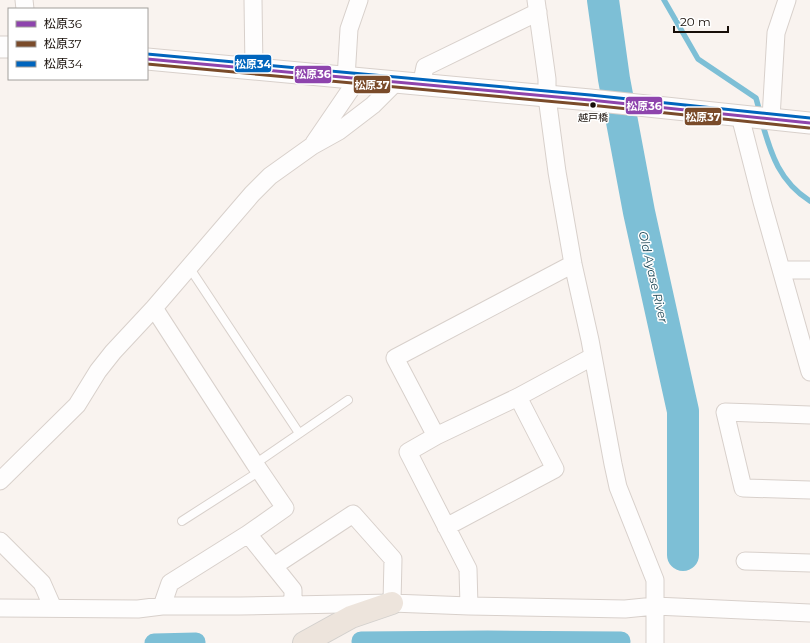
<svg xmlns="http://www.w3.org/2000/svg" width="810" height="643" viewBox="0 0 810 643" font-family="Montserrat,'Noto Sans JP',sans-serif">
<style>
.lines{fill:none;stroke-linecap:round;stroke-linejoin:round}
.stream{stroke:#7dbfd6;stroke-width:5.5}
.canal{stroke:#7dbfd6;stroke-width:19}
.river{stroke:#7dbfd6;stroke-width:32}
.service-casing{stroke:#d8d0cb;stroke-width:10}
.minor-casing{stroke:#d8d0cb;stroke-width:19}
.tertiary-casing{stroke:#d8d0cb;stroke-width:23}
.trunk-casing{stroke:#d3d0cd;stroke-width:24}
.service{stroke:#fefdfd;stroke-width:8}
.minor{stroke:#fefdfd;stroke-width:17}
.tertiary{stroke:#fefdfd;stroke-width:21}
.trunk{stroke:#ede4dc;stroke-width:22}
.bus-1-casing{stroke:#fff;stroke-width:6}
.bus-2-casing{stroke:#fff;stroke-width:6}
.bus-3-casing{stroke:#fff;stroke-width:6}
.bus-1{stroke:#8e44ad;stroke-width:3}
.bus-2{stroke:#7a4b2a;stroke-width:3}
.bus-3{stroke:#0065bd;stroke-width:3}
.bus-dot{fill:#170e08;stroke:#fff;stroke-width:1.5}
.labels{text-anchor:middle;stroke-width:3;stroke-linejoin:round;paint-order:stroke}
.bus-label{font-size:10px;fill:#170e08;stroke:#fff}
.water-label{font-size:12px;font-style:italic;fill:#1d4756;stroke:#fff}
.line-badge{stroke:#fff;stroke-width:1.5}
.badge-label{font-size:11px;text-anchor:middle;font-weight:bold;fill:#fff}
</style>
<rect width="100%" height="100%" fill="#f9f3ef"/>
<g class="lines">
<!-- stream -->
<path class="stream" d="M664,0L698,59L756,98L760,113
M762,122C771,155 780,182 810,201"/>
<!-- canal -->
<path class="canal" d="M361,641L488,640L621,641
M154,643L196,642"/>
<!-- river -->
<path class="river" d="M603,0L614,79L639,212L683,411V555"/>
<!-- service casing -->
<g class="service-casing">
<path id="service" d="M189,267L299,433
M255,464L348,400
M182,521L260,471"/>
</g>
<!-- minor casing -->
<g class="minor-casing">
<path id="minor" d="M24,0L25,9
M253,0L254,69
M536,0L547,79V97L557,172L573,264L590,340L613,464L618,487L655,580V643
M346,78L349,29L359,0
M421,86L425,67L538,12
M740,116L762,202L810,372
M771,118L776,33L787,0
M314,143L357,80
M782,270H810
M154,308L255,464L285,508L248,534L170,583L162,606
M810,415L725,412L743,488L810,490
M436,436L395,358L573,264
M0,481L77,405L98,371L113,352L154,308L252,194L270,176L312,146L339,131L373,105L395,83
M446,527L555,469L518,397
M248,534L293,590V604
M0,541L42,583L53,608
M745,561L810,563
M274,566L353,514L393,559L392,603
M469,606L468,569L408,452L436,436L518,397L592,357
M0,608L138,609L162,606H240L392,603L469,606L625,609L655,606L810,613"/>
</g>
<!-- tertiary casing -->
<g class="tertiary-casing">
<path id="tertiary" d="M0,47H9
M147,59L590,100L810,123"/>
</g>
<!-- trunk casing -->
<g class="trunk-casing">
<path id="trunk" d="M304,643L351,617L392,603"/>
</g>
<!-- service -->
<use href="#service" class="service"/>
<!-- minor -->
<use href="#minor" class="minor"/>
<!-- tertiary -->
<use href="#tertiary" class="tertiary"/>
<!-- trunk -->
<use href="#trunk" class="trunk"/>
<!-- bus-1 casing -->
<g class="bus-1-casing">
<path id="bus-1" d="M147,59L590,100L810,123"/>
</g>
<!-- bus-2 casing -->
<g class="bus-2-casing">
<path id="bus-2" d="M147,64L590,105L809,128"/>
</g>
<!-- bus-3 casing -->
<g class="bus-3-casing">
<path id="bus-3" d="M147,54L590,95L810,118"/>
</g>
<!-- bus-1 -->
<use href="#bus-1" class="bus-1"/>
<!-- bus-2 -->
<use href="#bus-2" class="bus-2"/>
<!-- bus-3 -->
<use href="#bus-3" class="bus-3"/>
</g>
<!-- markers -->
<circle class="bus-dot" cx="593" cy="105" r="3.5"/>
<g class="labels">
<!-- bus labels -->
<g class="bus-label">
<text x="593" y="121">越戸橋</text>
</g>
<!-- water labels -->
<g class="water-label">
<text transform="translate(653 277) rotate(77)" y="4">Old Ayase River</text>
</g>
</g>
<g class="line-badge">
<rect x="234" y="54" width="38" height="19" rx="4" fill="#0065bd"/>
<rect x="294" y="65" width="38" height="19" rx="4" fill="#8e44ad"/>
<rect x="353" y="75" width="38" height="19" rx="4" fill="#7a4b2a"/>
<rect x="625" y="96" width="38" height="19" rx="4" fill="#8e44ad"/>
<rect x="684" y="107" width="38" height="19" rx="4" fill="#7a4b2a"/>
</g>
<g class="badge-label">
<text x="253" y="68">松原34</text>
<text x="313" y="78">松原36</text>
<text x="372" y="89">松原37</text>
<text x="644" y="110">松原36</text>
<text x="703" y="121">松原37</text>
</g>
<!-- legend -->
<rect x="8" y="8" width="140" height="72" fill="#ffffff" stroke="#a29f9c"/>
<rect x="16" y="21" width="20" height="6" fill="#8e44ad" stroke="#a29f9c"/>
<text x="44" y="28" font-size="12" fill="#170e08">松原36</text>
<rect x="16" y="41" width="20" height="6" fill="#7a4b2a" stroke="#a29f9c"/>
<text x="44" y="48" font-size="12" fill="#170e08">松原37</text>
<rect x="16" y="61" width="20" height="6" fill="#0065bd" stroke="#a29f9c"/>
<text x="44" y="68" font-size="12" fill="#170e08">松原34</text>
<!-- scale -->
<path d="M674 26v6h54v-6" fill="none" stroke="#170e08" stroke-width="2"/>
<text x="680" y="26" font-size="12" fill="#170e08" stroke="#ffffff" stroke-width="3" paint-order="stroke">20 m</text>
</svg>
